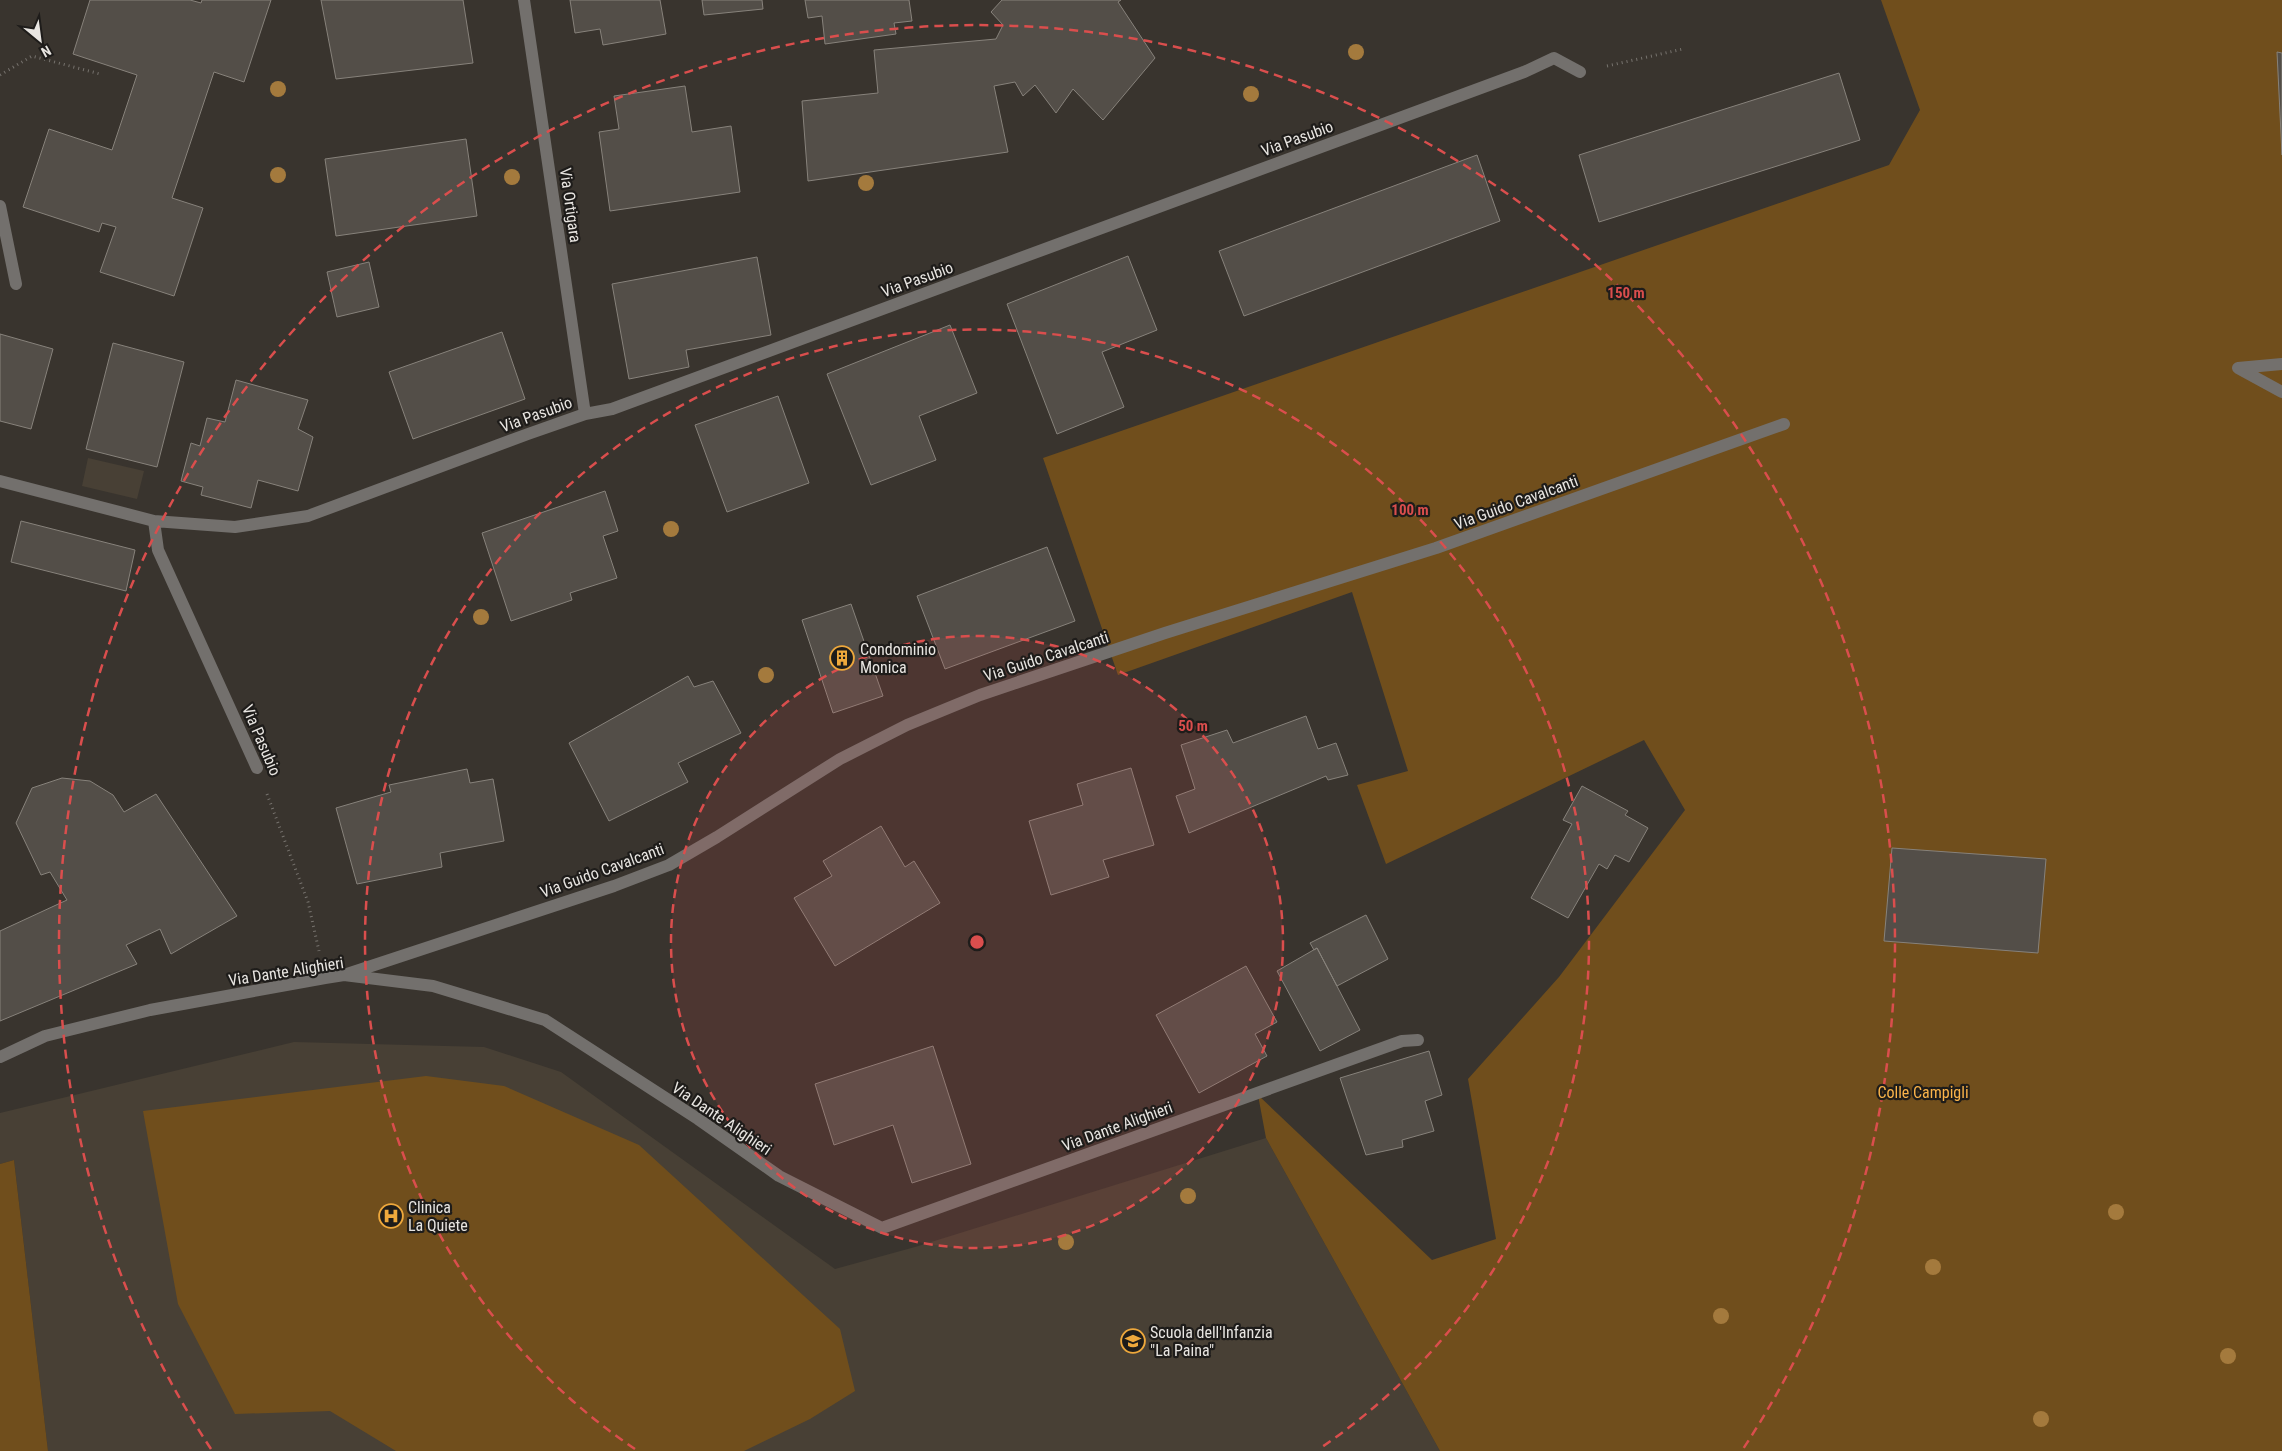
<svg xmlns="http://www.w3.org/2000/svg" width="2282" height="1451" viewBox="0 0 2282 1451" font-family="'Roboto Condensed',sans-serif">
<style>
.built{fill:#484035}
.green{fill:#704e1c}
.building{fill:#534e48;stroke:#87827b}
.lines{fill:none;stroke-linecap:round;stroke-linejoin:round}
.path{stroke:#77736e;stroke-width:3;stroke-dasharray:1 4;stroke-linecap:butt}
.minor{stroke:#73706d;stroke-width:12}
.tree{fill:#a47a3d}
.ring{fill:none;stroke:#da4e4d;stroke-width:2.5;stroke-dasharray:9 6}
.labels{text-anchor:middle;stroke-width:4.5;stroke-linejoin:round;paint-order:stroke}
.street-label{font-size:16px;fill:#e8e5e1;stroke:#1e1c1a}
.poi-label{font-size:16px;fill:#e8e5e1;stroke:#1e1c1a;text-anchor:start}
.park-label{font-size:16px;fill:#fbb44a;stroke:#1e1c1a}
.centre{fill:#da4e4d;stroke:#1e1c1a;stroke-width:2.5}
.ring-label{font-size:15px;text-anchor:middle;font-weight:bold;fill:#da4e4d;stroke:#1e1c1a;stroke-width:4.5;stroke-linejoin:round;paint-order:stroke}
</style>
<rect width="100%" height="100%" fill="#39342e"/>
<!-- built -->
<path class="built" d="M88,458L144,471L137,499L82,486Z
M294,1042L484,1047L561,1072L835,1269L915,1247L1266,1138L1440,1451H48L14,1160L0,1164V1113Z"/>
<!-- green -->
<path class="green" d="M1881,0H2282V1451H1440L1266,1138L1258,1095L1432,1260L1496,1239L1468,1079L1559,977L1685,810L1644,740L1386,864L1357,785L1408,771L1352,592L1118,675L1043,458L1889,165L1920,110Z
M426,1076L504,1086L639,1145L840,1329L855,1391L810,1419L744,1451H396L330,1411L235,1414L178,1304L143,1111Z
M14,1160L48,1451H0V1164Z"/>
<!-- building -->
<path class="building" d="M90,0H190L201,3L202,0H271L244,82L214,72L172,198L203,208L174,296L100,272L116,227L102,223L99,232L23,207L49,129L112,150L137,75L73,54Z
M321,0H463L473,63L336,79Z
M570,0H660L666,34L603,45L600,29L575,33Z
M702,0H762L763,9L704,15Z
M805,0H909L912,21L894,23L896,34L825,44L822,16L808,18Z
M1002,0H1121L1118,2L1155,58L1103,120L1073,89L1056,113L1035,85L1023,96L1015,82L994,86L1008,152L808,181L802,101L878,93L874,50L996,39L1003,25L991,12Z
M2277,52L2282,53V155Z
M1839,73L1860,140L1599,222L1579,155Z
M685,86L692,132L731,126L740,192L610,211L599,132L619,129L614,96Z
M466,139L477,216L336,236L325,159Z
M1477,155L1500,221L1244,316L1219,251Z
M1128,256L1157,330L1102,352L1124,407L1057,434L1007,304Z
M757,257L771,335L686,350L689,367L629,379L612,284Z
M369,262L379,307L337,317L327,272Z
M950,325L977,393L919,416L936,460L871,485L827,374Z
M502,332L525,399L413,439L389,372Z
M0,334L53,349L31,429L0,421Z
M113,343L184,362L157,467L86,449Z
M236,380L308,400L298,429L313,437L298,491L258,480L251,508L201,495L203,487L181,481L191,443L200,446L207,418L225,422Z
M778,396L809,483L727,512L695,425Z
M605,491L618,531L603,536L617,578L570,593L572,600L511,621L482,533Z
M21,521L135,550L126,591L11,562Z
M1047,547L1075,621L945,669L917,596Z
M851,604L883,696L833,713L802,620Z
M688,676L694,687L713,681L741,733L678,763L688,782L609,821L569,743Z
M1306,716L1318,749L1336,743L1348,775L1328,780L1326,776L1189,833L1176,796L1195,789L1181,745L1227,730L1233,743Z
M1131,768L1154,845L1103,860L1109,877L1051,895L1029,821L1083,805L1077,784Z
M467,769L470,783L493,779L504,841L440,853L442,867L357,884L336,808L391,792L389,785Z
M62,778L90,781L113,795L124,812L156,794L237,916L171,954L160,929L126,945L137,964L0,1021V931L67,900L50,872L41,875L16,823L32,788Z
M1582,786L1628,811L1625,815L1648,828L1629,862L1615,855L1607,869L1599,864L1568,918L1531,898L1572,824L1563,820Z
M881,826L905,867L914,861L940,903L835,966L794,898L832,876L823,861Z
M1892,848L2046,859L2038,953L1884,941Z
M1366,915L1388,959L1337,986L1317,948L1314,950L1310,943Z
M1317,948L1360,1030L1320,1051L1277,971Z
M1246,966L1277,1022L1255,1034L1267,1056L1199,1093L1156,1015Z
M933,1046L971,1164L912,1183L893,1125L834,1145L815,1084Z
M1429,1051L1442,1095L1425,1101L1434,1131L1402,1140L1403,1147L1366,1155L1340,1078Z"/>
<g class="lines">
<!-- path -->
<path class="path" d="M1607,66L1683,49
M0,75L32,56L100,74
M267,794L308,902L319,951"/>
<!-- minor -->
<path class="minor" d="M524,0L585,414
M0,206L16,284
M2282,364L2238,368L2282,392
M0,481L154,521L235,527L308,516L528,434L585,414L612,409L1524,72L1554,58L1580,72
M154,521L158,550L257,768
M344,975L614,886L669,865L717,837L840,759L907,725L980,695L1165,633L1436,548L1784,424
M0,1057L45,1036L150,1010L325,978L344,975L433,986L545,1020L698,1119L779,1176L882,1228L1402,1041L1418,1040"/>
</g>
<!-- trees -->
<g class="tree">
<circle cx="1356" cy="52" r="8"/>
<circle cx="278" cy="89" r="8"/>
<circle cx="1251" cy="94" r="8"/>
<circle cx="278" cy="175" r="8"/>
<circle cx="512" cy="177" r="8"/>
<circle cx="866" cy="183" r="8"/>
<circle cx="671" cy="529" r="8"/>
<circle cx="481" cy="617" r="8"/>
<circle cx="766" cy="675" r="8"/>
<circle cx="1188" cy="1196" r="8"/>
<circle cx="2116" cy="1212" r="8"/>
<circle cx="1066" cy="1242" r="8"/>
<circle cx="1933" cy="1267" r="8"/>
<circle cx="1721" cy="1316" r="8"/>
<circle cx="2228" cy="1356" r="8"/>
<circle cx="2041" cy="1419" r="8"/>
</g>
<!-- distance rings -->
<circle cx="977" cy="942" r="306" fill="#da4e4d" fill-opacity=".12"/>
<g class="ring">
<circle cx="977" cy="942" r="306"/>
<path d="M635 1449A612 612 0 1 1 1319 1449"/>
<path d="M211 1449A918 918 0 1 1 1743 1449"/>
</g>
<!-- icons -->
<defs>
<g id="building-ring" transform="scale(1.25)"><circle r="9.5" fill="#1e1c1a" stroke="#eea83c" stroke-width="1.5"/><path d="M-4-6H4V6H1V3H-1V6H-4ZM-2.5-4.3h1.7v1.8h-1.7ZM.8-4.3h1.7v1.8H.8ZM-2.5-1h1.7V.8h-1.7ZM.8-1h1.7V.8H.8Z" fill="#eea83c"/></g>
<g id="hospital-ring" transform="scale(1.25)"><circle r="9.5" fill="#1e1c1a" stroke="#eea83c" stroke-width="1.5"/><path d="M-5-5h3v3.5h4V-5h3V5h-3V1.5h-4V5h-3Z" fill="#eea83c"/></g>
<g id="school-ring" transform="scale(1.25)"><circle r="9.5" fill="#1e1c1a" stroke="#eea83c" stroke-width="1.5"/><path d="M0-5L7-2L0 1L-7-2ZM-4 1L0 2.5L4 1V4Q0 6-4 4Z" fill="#eea83c"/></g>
</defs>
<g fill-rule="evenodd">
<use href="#building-ring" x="842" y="658"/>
<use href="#hospital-ring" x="391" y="1216"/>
<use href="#school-ring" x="1133" y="1341"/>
</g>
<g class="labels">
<!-- street labels -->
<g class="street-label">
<text transform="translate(1297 138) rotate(-20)" y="6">Via Pasubio</text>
<text transform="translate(571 205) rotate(82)" y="6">Via Ortigara</text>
<text transform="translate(917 279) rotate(-20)" y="6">Via Pasubio</text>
<text transform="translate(536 414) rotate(-20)" y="6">Via Pasubio</text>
<text transform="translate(1516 502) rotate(-20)" y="6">Via Guido Cavalcanti</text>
<text transform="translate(1046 656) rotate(-18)" y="6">Via Guido Cavalcanti</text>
<text transform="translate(262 740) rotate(67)" y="6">Via Pasubio</text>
<text transform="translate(602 870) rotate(-20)" y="6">Via Guido Cavalcanti</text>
<text transform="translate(286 971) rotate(-9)" y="6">Via Dante Alighieri</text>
<text transform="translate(722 1118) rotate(34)" y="6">Via Dante Alighieri</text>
<text transform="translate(1117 1126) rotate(-20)" y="6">Via Dante Alighieri</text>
</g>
<!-- poi labels -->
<g class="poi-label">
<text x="860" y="655">Condominio<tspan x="860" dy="18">Monica</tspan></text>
<text x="408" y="1213">Clinica<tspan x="408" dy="18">La Quiete</tspan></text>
<text x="1150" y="1338">Scuola dell'Infanzia<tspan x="1150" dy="18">"La Paina"</tspan></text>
</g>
<!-- park labels -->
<g class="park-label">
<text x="1923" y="1098">Colle Campigli</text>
</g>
</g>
<circle cx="977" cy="942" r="8" class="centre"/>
<g class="ring-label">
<text x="1626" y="298">150 m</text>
<text x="1410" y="515">100 m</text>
<text x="1193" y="731">50 m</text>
</g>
<!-- north arrow -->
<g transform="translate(40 40) rotate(151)" stroke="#1e1c1a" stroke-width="4" paint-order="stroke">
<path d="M0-4L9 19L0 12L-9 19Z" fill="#e8e5e1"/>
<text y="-8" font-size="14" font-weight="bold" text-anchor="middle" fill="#e8e5e1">N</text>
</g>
</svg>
